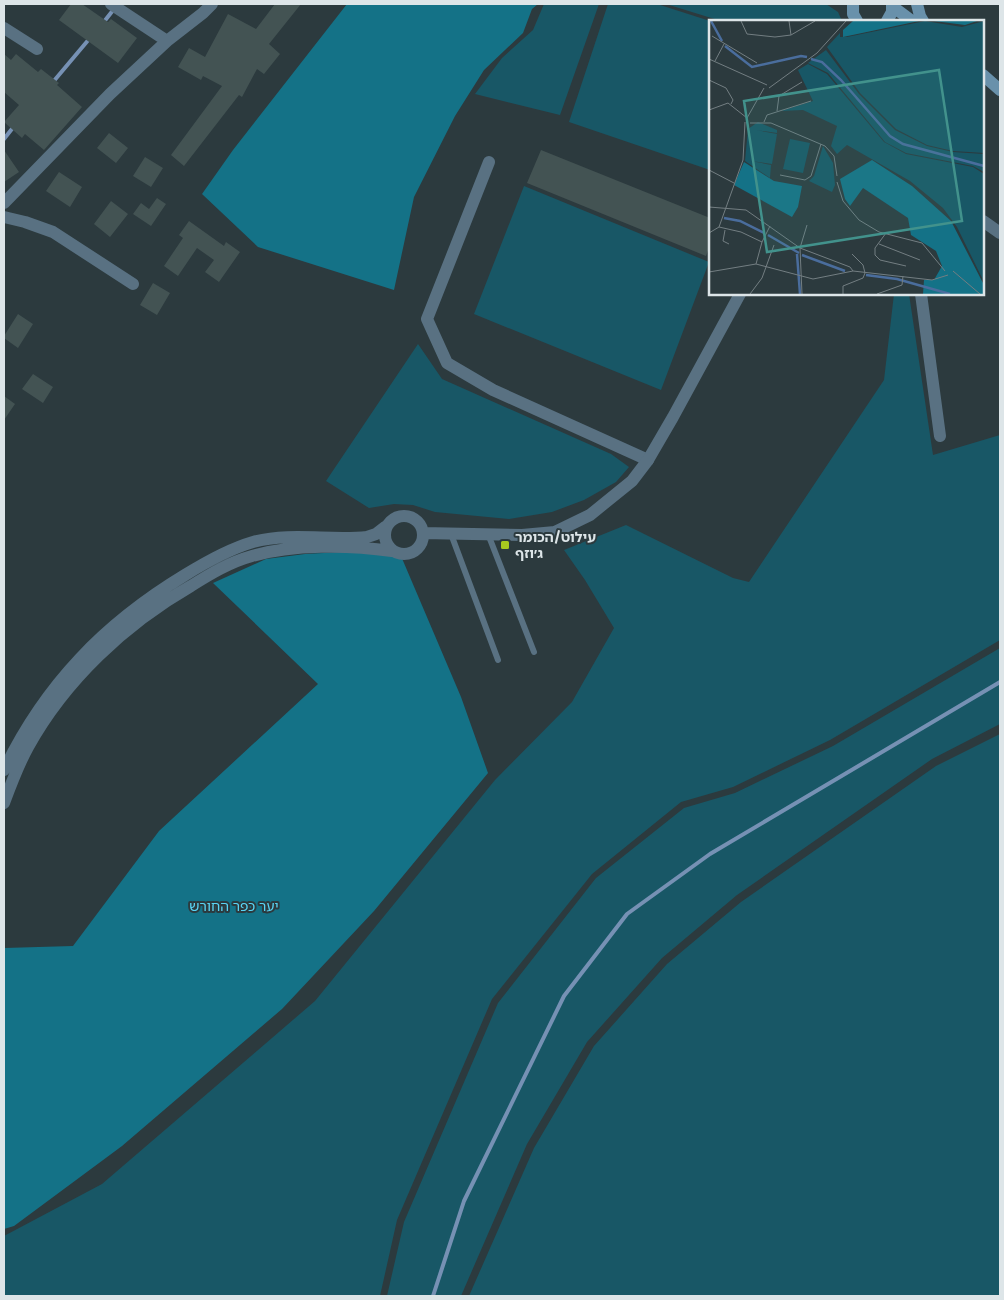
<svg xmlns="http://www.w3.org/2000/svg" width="1004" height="1300" viewBox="0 0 1004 1300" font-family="'Fira Sans','Noto Sans Hebrew',sans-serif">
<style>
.green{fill:#185766}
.forest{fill:#147287}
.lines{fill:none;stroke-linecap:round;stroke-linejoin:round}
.stream{stroke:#7691b4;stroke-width:4}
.building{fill:#435353}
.service{stroke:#597182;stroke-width:6}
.minor{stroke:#597182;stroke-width:12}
.tertiary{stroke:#597182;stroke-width:12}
.secondary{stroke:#6991ab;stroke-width:12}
.poi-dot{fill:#a7c81f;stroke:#2c3a3e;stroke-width:2}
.labels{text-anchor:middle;stroke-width:4;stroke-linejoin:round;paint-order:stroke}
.poi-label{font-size:14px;font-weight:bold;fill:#dde5e8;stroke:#2c3a3e;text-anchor:start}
.park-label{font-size:14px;fill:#59d4f4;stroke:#2c3a3e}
.inset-river{fill:none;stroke:#4a6d9d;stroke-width:2.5}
.inset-road{fill:none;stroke:#737e82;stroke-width:1}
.view{fill:#42928c;fill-opacity:0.15;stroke:#42928c;stroke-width:2.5}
.inset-edge{fill:none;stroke:#dde5e8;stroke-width:2.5}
</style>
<rect width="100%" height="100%" fill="#2c3a3e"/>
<!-- green -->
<path class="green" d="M544,4H599L560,115L475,94L502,58L533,30Z
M608,4H657L710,21V170L569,122Z
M666,4H826L838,12L842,21H721Z
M524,186L709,262L661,390L474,314Z
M894,294H909L933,455L1000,435V640L830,740L733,787L681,802L592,874L492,999L397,1220L380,1296H4V1236L102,1184L315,1001L495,780L572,702L614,628L585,580L564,550L626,525L733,578L749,582L884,380Z
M418,344L442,379L611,454L629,467L616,482L584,500L552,512L509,519L435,512L413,505L394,504L369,508L326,481Z
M1000,648V724L932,759L737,895L662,958L587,1042L527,1144L461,1296H387L404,1222L498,1003L596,878L684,808L735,793L833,746Z
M1000,734V1296H469L534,1148L594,1046L667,964L741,902L936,766Z"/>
<!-- forest -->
<path class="forest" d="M347,4H538L532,9L523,33L484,70L455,116L414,197L394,290L258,247L202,194L233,150Z
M398,549L461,697L488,773L374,911L282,1009L122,1146L14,1226L4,1229V948L73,946L159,831L318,684L213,583L266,559L305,554Z"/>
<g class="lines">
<!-- stream -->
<path class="stream" d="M103,23L114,9
M53,82L90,38
M4,139L15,125
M433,1296L464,1201L564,996L627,914L710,854L1000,682"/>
</g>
<!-- building -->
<path class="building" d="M71,4H82L108,22L111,19L137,38L118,63L59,20Z
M275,4H301L269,44L280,54L264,74L257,69L242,97L239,95L184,166L171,155L222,86L203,76L201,80L178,67L189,48L205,57L228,14L256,29Z
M4,54L11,60L16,54L38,72L41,69L59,83L57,85L82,107L44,150L25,134L22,138L4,122L19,105L4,92Z
M109,133L128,148L116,163L97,148Z
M4,150L19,172L4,182Z
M541,150L710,218V245L706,256L527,183Z
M145,157L163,168L151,187L133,176Z
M59,172L82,187L70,207L46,191Z
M157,198L166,204L151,226L133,214L141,203L149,209Z
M111,201L128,214L110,237L94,224Z
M189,221L224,246L226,242L240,252L219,282L205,272L214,260L197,248L178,276L164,266L183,238L179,235Z
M153,283L170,293L157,315L140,305Z
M18,314L33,324L18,348L4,338V336Z
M33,374L53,387L43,403L22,389Z
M4,396L15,404L4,420Z"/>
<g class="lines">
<!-- service -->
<path class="service" d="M451,534L498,660
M488,534L534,652"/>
<!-- minor -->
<path class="minor" d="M111,4L167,41
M4,28L37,49
M489,162L427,319L447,363L493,390L648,460
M4,203L110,94L167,41L203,13L212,4
M4,217L25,222L53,232L133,284
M983,221L1000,233
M921,294L940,436"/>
<!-- tertiary -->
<path class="tertiary" d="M385 535a19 19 0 1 1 38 0a19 19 0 1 1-38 0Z
M423,533L522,535L555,532L590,515L632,481L648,460L673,417L740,294
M4,770C45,685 104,624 185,575C206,562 229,549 253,542C291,532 330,541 367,537L376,534L385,527
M4,803C11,784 18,765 28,747C65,680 125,624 191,586C210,574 230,562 252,556C293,544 350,545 392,551"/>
<!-- secondary -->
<path class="secondary" d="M853,4V14L857,21
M917,4L920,16L923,21
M892,6L912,21
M887,21L892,12V4
M983,75L1000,90"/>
</g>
<!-- markers -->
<rect class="poi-dot" x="500" y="540" width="10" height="10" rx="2.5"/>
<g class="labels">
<!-- poi labels -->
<g class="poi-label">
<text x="515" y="542">עילוט/הכומר<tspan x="515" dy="16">ג׳וזף</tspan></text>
</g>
<!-- park labels -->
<g class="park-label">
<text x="234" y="911">יער כפר החורש</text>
</g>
</g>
<!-- overview -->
<g transform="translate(709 20)">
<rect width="275" height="275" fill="#2c3a3e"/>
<path d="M216,1L253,7L275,1V133L244,131L218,125L187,109L151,73L118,27L131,13V17H138ZM117,30L150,74L186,110L218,126L244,132L275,134V152L264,146L197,133L176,122L119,53L99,43ZM99,44L118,54L175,122L197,134L264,147L275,154V262L248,207L234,188L201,161L138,125L128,134L122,126L128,106L94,90L72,91L104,81L89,50ZM49,102L68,110V113L47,110L68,114L63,144L42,141L62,145L61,158L36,141L39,109ZM81,119L101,123L94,153L74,149ZM114,126L124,143L126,165L123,172L100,161L105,156Z" fill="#185766"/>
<path d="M144,1H210L134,17V10ZM225,1H268L256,5ZM163,140L203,166L242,201L275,265V274H214L215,260H225L233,246L227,231L202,215L199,198L154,168L141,186L136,179L131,159ZM35,142L65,161L93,166L89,187L83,197L25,165Z" fill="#147287"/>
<path class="inset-river" d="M2,1L13,21M16,26L43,47L92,36L98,37M102,39L113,42L132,60L181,116L194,124L275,146M15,198L31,201L55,213M59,215L90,233M88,234L91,274M93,235L136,251M157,255L188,259L241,274"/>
<path class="inset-road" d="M32,1L38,14L66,17L82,15L80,1M82,15L106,1M3,16L48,43M0,39L58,65M6,41L15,24M0,60L17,68L24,80L22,84M60,68L108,33L137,1M0,90L19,83L38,98M68,91L70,76L93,62M38,98L55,68M55,102L58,95L102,81M41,103H62L116,126L125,136L128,156M0,150L25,163M71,155L96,160L102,156L112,124M128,162L134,181L150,200L170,212L213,223L236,251M0,187L37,190L91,228L141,247L144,251M10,207L32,212L53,222L47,244M16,210L14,221L20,224M0,213L10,207L34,140L36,102M177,213L166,228V235L171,240L197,246M53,222L61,206M170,224L211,240M244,251L271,274M0,252L47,244L104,259L144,251L223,260L239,255M41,274L53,258L65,225M93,274L91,228L98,205M134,274V266L154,258L156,253L154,245L143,234M168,274L193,265L194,256"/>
<path class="view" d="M230,50L253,201L58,232L35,81Z"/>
<rect width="275" height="275" class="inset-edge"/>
</g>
<!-- border -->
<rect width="1004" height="1300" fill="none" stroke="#dde5e8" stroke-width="10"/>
</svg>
